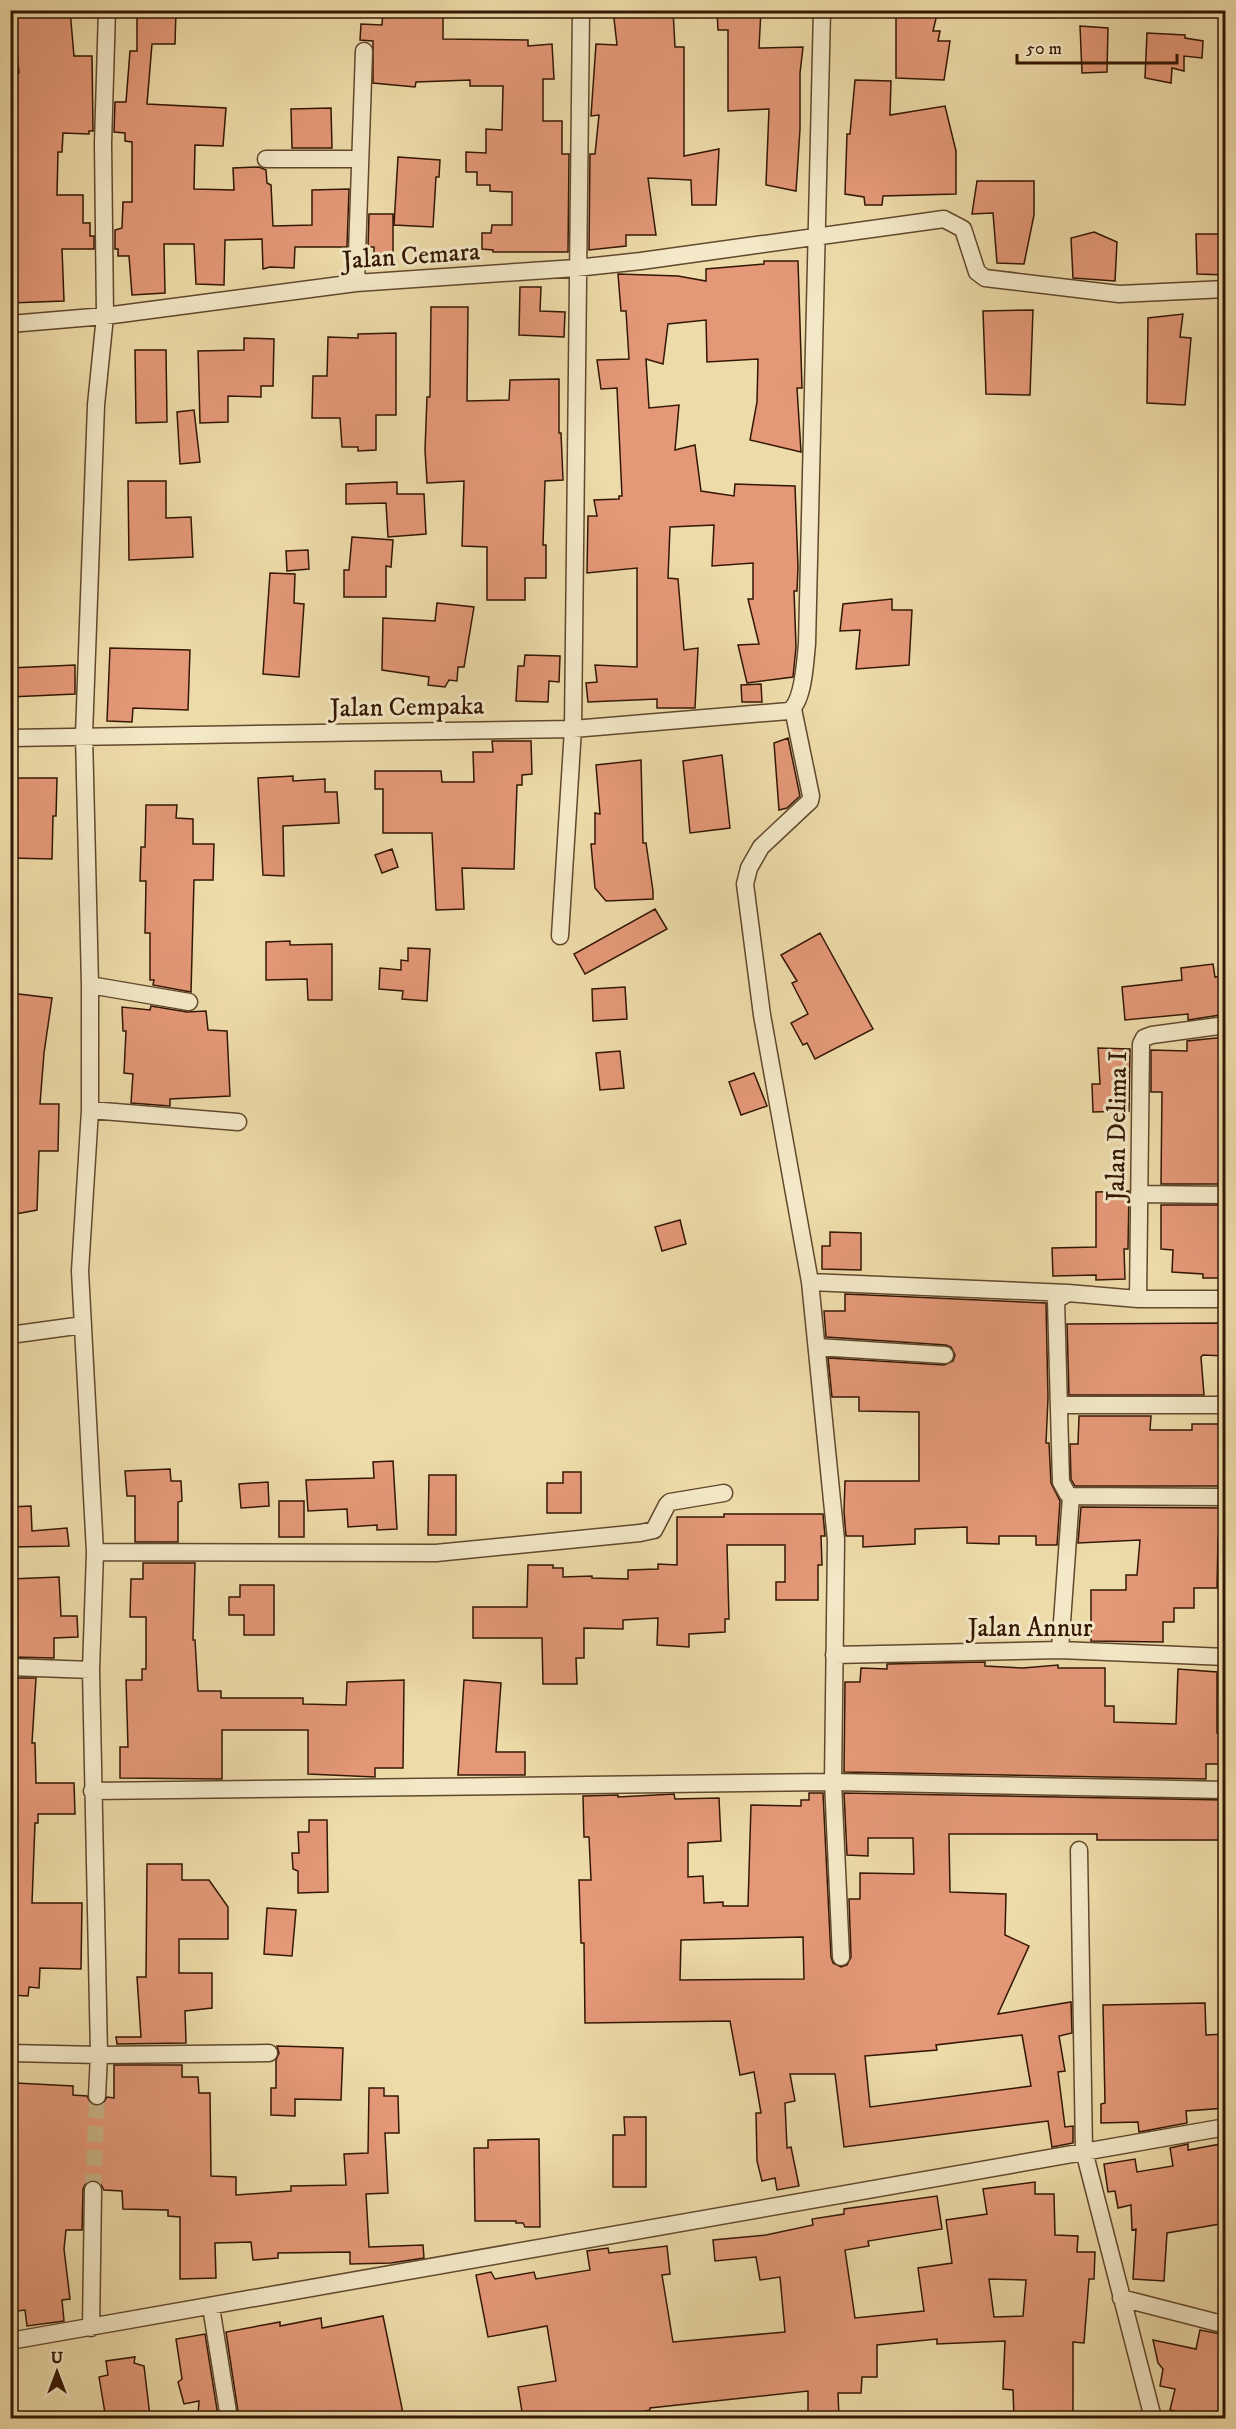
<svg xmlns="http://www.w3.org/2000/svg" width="1236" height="2429" viewBox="0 0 1236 2429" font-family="'IM FELL DW Pica',serif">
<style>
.building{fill:#e49878;stroke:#341703;stroke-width:1.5;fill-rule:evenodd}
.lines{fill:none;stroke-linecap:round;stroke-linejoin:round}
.minor-tunnel{stroke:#c8b488;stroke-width:16;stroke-dasharray:16 8;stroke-linecap:butt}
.minor-casing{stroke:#62482c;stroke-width:19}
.minor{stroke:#f3e8c7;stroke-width:16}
.labels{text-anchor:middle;stroke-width:6;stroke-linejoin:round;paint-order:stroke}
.street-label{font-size:26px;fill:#341703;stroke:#f3e8c7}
</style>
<rect width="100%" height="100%" fill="#eddba9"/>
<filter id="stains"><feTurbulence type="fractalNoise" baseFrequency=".00333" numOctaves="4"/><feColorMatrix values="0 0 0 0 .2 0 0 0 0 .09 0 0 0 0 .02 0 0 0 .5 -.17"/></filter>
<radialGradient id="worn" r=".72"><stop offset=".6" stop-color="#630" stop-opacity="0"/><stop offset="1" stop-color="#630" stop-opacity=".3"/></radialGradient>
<!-- building -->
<path class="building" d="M12,10H70L74,56H92L93,131H89V134L63,133L62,152H58L57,195H83V223H90V236H94V249H62L64,301L10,303V74L19,73Z
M137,10H176L175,44H152L147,104L226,108L223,146L195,145L194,189L234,190L233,168L259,167L266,170L267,183L271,185L273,226L312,225V190L349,189L347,247H295L294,268L270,267L263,269L262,239L225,240L224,285L196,284L194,244H164L165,293L132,295L129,256H118V249H115V230L122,228L123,202H132V142L125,141V133L114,132L115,102H126L130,51H137Z
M383,10H443V39L528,40V46L552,44L554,79H543V121H562V154H569L568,252H493V250L482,249V233H491L492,225H512V192L490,191V185H477V172H466V152L486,153V129L502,130L503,86H470V80L416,82L415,87L373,83V41L360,40L361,24L382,25Z
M613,10H673L675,47H684V156L719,149L716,205H692L691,180L648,178L656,235H626V246L589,250L590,154H595L599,115L591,116L596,44L617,45Z
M717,10H761L759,48L803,47L800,73V129L796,191L766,185L769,109L728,111V30H718Z
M896,10H938L933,31H940L938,41H950L944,80L896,78Z
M1080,26L1108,28L1107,72L1082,73Z
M1147,33L1185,35V38L1203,41L1202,58L1184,56V71L1172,68L1171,83L1145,78Z
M855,80L891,81L890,115L945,106L956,151V194L883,196L882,205H865L864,197L845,194L847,134H850Z
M331,108L332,148H292L291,109Z
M398,157L440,160L439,177H436L433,227L394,225Z
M977,181H1034V215L1024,264L997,263L993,213L972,214Z
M369,214H393V261H374V247H368Z
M1094,232L1117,242L1115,281L1073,278L1071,238Z
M1196,234H1226V275L1197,274Z
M764,261H798L802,388H797L801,452L750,440L757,402L758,359L707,362L706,320L668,324L663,364L646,359L649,408L679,405L675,450L695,445L701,491L734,496L735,484L795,486L798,567L797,591H794L796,647L793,677L747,683L738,645L759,644L748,599H753V563L712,566L714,525L670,527L668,578L678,579L684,650L698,648L695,708H657V699L588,702L586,683L597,682L595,665L637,667V568L587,573L588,516H597L594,500L619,499V496H622L617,388L601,389L597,360L629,359L626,311H621L618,274L678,276L706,281V269L764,264Z
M520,287H541L540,311L565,312L564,337L519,335Z
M431,307H468L467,401L509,400L510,380L559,379V433H561L563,480L545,481L543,545H546V578H525V600H487V547L462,546L464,481L427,483L425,450L427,397H430Z
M1033,310L1030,395L986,394L983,311Z
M1183,314L1180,337L1191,338L1185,405L1147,403L1148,318Z
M396,333V415H376V450L358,451V447H342L340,418H312L313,376H327L328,337L358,338V334Z
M244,338L274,339L273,386H261V397L228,396V422L200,423L198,351L244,350Z
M135,350H166L167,422L136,423Z
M194,410L200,462L180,464L177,412Z
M128,481H166V518L191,517L193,557L129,560Z
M397,482V494H424L426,534L388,537L386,503L346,504V484Z
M352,537L393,540L391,567L386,566V597H344V570H349Z
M308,550L309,569L287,571L286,551Z
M270,573L295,574L294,603L304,604L299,677L263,674Z
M892,599V610H912L909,665L856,669L860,630L840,631L843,604Z
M437,603L474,607L464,667H458L457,681L449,680L445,687L428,685L429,677L382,670L383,618L435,621Z
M110,648L190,650L188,710L133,708L132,722L107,721Z
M525,655L560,656L559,682L549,681L548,702L516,701L518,666H524Z
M75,665V694L10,697V668Z
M761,684L762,702H742L741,685Z
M788,738L800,796L787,808L779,810L774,743Z
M492,741H531L532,774L522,775V785H517L514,869L462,868L464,909L436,910L432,833H383V789H375V771H441L442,782H474L473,752H493Z
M722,755L730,828L690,833L683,761Z
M641,760L643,843H646L653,891V899L606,901L595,888L591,844H595V813L600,814L596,765Z
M293,776V781L325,779V792H337L339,823L283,826L284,876L263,875L258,778Z
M10,778H57L56,816H53L52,859L10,858Z
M146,805H177L176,818L193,819V844H214L213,880H194L191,992L153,985L154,980H150V933H145L146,881H140L141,847H145Z
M392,849L398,867L382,873L375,855Z
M655,909L667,929L585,974L574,954Z
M820,933L873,1029L815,1059L807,1043L803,1045L791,1023L808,1014L792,983L797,981L781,955Z
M290,941V945L332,944V1000H308L307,979L266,980V942Z
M408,948L430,949L427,1001L402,999L403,991L379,989L380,968L401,970V960L408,961Z
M1213,964L1215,977L1226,975V1004L1219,1005L1220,1015L1188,1020V1014L1125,1020L1122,987L1182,980L1181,968Z
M625,987L627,1019L593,1021L592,989Z
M10,993L52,998L44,1053L40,1104H59L58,1151H39L37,1210L10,1215Z
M151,1006L187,1012L206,1011L208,1030L227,1031L230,1096L170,1099V1106L131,1103L133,1074L124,1073L126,1031H123L122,1007L150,1010Z
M1226,1037V1184H1161L1162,1092H1151V1050L1187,1051V1041Z
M1098,1048L1130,1049L1129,1111L1093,1112L1092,1084H1100Z
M620,1051L624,1088L600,1090L596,1053Z
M754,1073L767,1106L741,1115L729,1082Z
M1129,1191L1128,1249H1124L1125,1279L1096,1280V1275L1053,1276L1052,1248L1096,1247V1192Z
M1161,1205H1226L1225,1278H1203V1274L1172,1272L1173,1250L1161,1249Z
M680,1220L686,1244L662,1251L655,1227Z
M830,1232L861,1233V1270L822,1269V1246H830Z
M845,1294L1046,1303L1048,1398L1046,1443H1049L1051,1483L1060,1501L1057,1545H1036V1536H999V1544L967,1543V1527L915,1529V1544L863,1547V1536H846L844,1512L845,1481H919V1412L859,1411V1397H832L828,1358L944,1365L953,1361L955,1355L951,1347L946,1345L826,1337L824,1311H845Z
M1223,1323V1330H1226V1356L1203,1355L1201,1357L1204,1395H1069L1067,1324Z
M1079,1416H1151L1150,1430H1192V1424H1226L1225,1486H1075L1071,1479L1070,1444H1078Z
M393,1461L397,1529L377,1530V1525L348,1527L347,1509L308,1511L306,1480L374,1478L373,1462Z
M170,1469L171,1481H181L182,1501L178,1502V1542H135V1496H127L125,1471Z
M563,1472H581V1513H547V1483H563Z
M429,1475H456V1535H428Z
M268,1482L269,1506L241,1508L239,1484Z
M279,1501H304V1537H279Z
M31,1506L32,1531L67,1528L69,1546L10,1547V1507Z
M1081,1507L1226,1508L1223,1538H1218L1217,1588H1194V1608H1174V1622H1163V1642L1091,1641V1590H1126V1575H1137L1140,1540L1078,1543Z
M724,1514H823L825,1536H821L822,1565H818V1600H776V1582H785V1545H727L729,1619H725V1632L689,1634V1647L657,1645L658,1618L623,1620V1629L584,1628V1658H576L577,1684H543L542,1638H473V1607H527L528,1565H553V1568H563V1577L592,1576V1578L628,1579V1570L658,1569V1564L677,1565V1517H724Z
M143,1563H195L193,1640H195L198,1691H221V1698H303V1704L346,1705L347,1682L404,1680L403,1768H375V1777L308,1774V1730H222V1779L120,1778V1747H128L126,1680H142V1669H146V1617H130L131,1579H143Z
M59,1577L61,1616H77L78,1637L54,1638V1658L10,1657V1579Z
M240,1585H274V1635H244V1615H229V1597H240Z
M985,1662V1666L1023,1668L1058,1665V1668H1105V1706H1114V1722L1176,1724L1178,1669L1217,1672V1733H1226V1764H1206V1779L844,1772L845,1682H860L861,1668L887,1669V1664Z
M10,1678H36L32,1743H35L36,1783H74L75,1814H38V1823H35L32,1903H82L81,1969L40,1968L39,1988L29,1987L28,1996L10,1995Z
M464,1680L501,1683L496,1752H525V1775H458Z
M809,1793H823L831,1957L833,1963L841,1967L847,1965L851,1957L849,1899H860V1873L914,1874L913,1838H868V1856L847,1855L844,1793L1226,1800V1840H1097V1834H949L950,1892L1006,1894L1005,1935L1029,1946L998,2014L1071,2002L1072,2033L1059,2036L1065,2071L1058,2072L1065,2127L1073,2126V2143L1052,2147L1048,2121L844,2147L835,2074H790L795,2101L785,2103L787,2148L791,2147L799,2186L777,2190L775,2178L762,2181L757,2161L756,2113H761L754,2072L740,2075L730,2021L585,2023L584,1943H581L579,1880H591L589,1837H584L583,1796L618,1795V1797L674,1794L675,1799L719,1798L721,1841L688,1843V1877L703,1876L704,1903L723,1902V1906H748L751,1805L801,1806V1800H809ZM803,1937L804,1979L680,1980L681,1940ZM1022,2035L1031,2086L870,2107L865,2056L937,2050L936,2045Z
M309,1820H327L328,1892L298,1893V1871L293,1869L292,1853H299L298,1832H309Z
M147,1864H182V1880H209L228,1907V1939H179V1973H212V2008L185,2011L186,2043L117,2044L116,2037H141L137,1977H146Z
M267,1908L296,1910L292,1956L264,1954Z
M1205,2003L1206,2035L1226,2034V2108L1186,2111L1187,2123L1139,2132L1138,2122L1101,2123V2104L1105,2103L1103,2005Z
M277,2046L343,2048L341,2100L295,2099V2116L271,2115V2088H276V2060L279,2053Z
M114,2065H182V2077H198L199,2093H210L211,2176L236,2177V2195L291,2191V2186L346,2185L344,2154L368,2153L369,2088H384V2096H398L399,2133H385L388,2193L366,2194L369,2247L423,2245L424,2258L391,2263L350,2264V2252L278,2253V2258L253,2260L251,2242L215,2243L216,2278L180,2279V2217L168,2216V2210L123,2209L122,2191L104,2190L99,2181L93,2180L87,2181L83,2189L82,2230H66L64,2249L70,2299L62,2300L64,2321L27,2326L25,2310L17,2311L10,2248V2114L15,2115L16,2083L73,2086V2095L87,2096L91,2104L97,2106L102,2105L107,2097L114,2098Z
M624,2117H646V2187H613V2135H625Z
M539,2139L540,2227H525L523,2223H516V2221H475L474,2148H488V2140Z
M1226,2143V2223L1167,2233L1164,2281L1133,2279L1136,2229L1132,2230L1131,2205L1118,2208L1115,2191L1108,2192L1104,2164L1135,2159L1137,2172L1173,2166L1170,2148L1188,2144V2150Z
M1035,2182V2194H1054L1055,2235L1078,2236L1077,2252H1095L1094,2279H1089L1084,2343L1073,2342V2418H1014L1013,2390L1003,2389L1005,2341L937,2344V2339L877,2345V2377H862L861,2393H838L839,2418H808V2391L650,2408V2410L635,2413L636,2418H523L518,2387L556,2381L547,2326L488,2337L476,2275L491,2272L495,2279L534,2272L536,2279L590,2270L587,2251L608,2248L609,2253L667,2246L670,2274L662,2275L673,2342L785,2332L780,2277L760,2280L756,2257L715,2261L713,2240L766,2235L813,2225L812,2219L844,2214V2209L937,2196L942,2229L868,2241L869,2246L845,2250L855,2318L924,2311L918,2268L952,2263L946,2220L987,2214L983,2189ZM989,2279L1026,2280L1023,2316L994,2317Z
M383,2316L404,2418H239L226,2332L280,2322V2326L321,2318L322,2328Z
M1200,2330L1226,2335V2418H1209L1170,2410L1175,2389L1160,2386L1163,2369L1158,2363L1153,2340L1196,2349Z
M205,2334L218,2416L198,2415L199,2401L184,2404L178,2382L182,2379L176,2339Z
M135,2357L134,2363L144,2366L150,2416L116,2418V2412L105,2413L99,2377L108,2375L106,2361Z"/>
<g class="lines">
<!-- minor-tunnel -->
<path class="minor-tunnel" d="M93,2190L97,2096"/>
<!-- minor casing -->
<g class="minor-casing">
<path id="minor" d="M266,159H360
M356,283L364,51
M10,324L105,316L356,283L576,268L641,261L944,219L963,229L977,272L985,278L1119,294L1226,289
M793,709L811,796L810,801L761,847L749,868L745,884L762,1015L810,1282L836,1540L833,1782L841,1957
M10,738L573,729L789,711C804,702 805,661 807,644L822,10
M560,936L573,729L581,10
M90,985L189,1002
M90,1110L238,1122
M1139,1194L1226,1195
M810,1282L1068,1293
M1138,1299L1141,1044L1144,1038L1152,1035L1226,1025
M1226,1299H1138L1068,1293L1056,1300L1061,1482L1067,1493L1071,1496L1226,1497
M10,1335L83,1325
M817,1347L945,1355
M1059,1405H1226
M95,1552L436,1553L640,1533L654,1530L667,1505L670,1502L724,1493
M1060,1650L1071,1496
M834,1655L1060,1650L1226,1657
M10,1667L91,1670
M92,1791L833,1782L1226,1790
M1079,1850L1084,2151L1153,2418
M10,2053L99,2055L269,2053
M97,2096L99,2055L91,1670L95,1552L80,1271L90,1110V985L84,735L96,405L105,316L103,143L107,10
M1121,2298L1226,2325
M211,2307L229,2418
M91,2328L93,2190
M10,2341L1226,2127"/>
</g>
<!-- minor -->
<use href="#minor" class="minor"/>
</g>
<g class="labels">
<!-- street labels -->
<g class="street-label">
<text transform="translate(411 255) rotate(-4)" y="9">Jalan Cemara</text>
<text transform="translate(407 706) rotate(-1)" y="9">Jalan Cempaka</text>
<text transform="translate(1116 1126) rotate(-89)" y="9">Jalan Delima I</text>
<text x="1030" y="1636">Jalan Annur</text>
</g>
</g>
<!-- margin -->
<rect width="1236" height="2429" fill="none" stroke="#eddba9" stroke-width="36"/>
<rect x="12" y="12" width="1212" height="2405" fill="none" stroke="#341703" stroke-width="3"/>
<rect x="18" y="18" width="1200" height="2393" fill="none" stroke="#341703" stroke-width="1.5"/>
<!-- north arrow -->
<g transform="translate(57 2372)" stroke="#f3e8c7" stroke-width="4.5" paint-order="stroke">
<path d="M0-4.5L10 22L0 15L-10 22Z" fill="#341703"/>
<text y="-9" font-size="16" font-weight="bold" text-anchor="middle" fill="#341703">U</text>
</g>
<!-- scale -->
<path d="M1017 54v9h160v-9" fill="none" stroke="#341703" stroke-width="3"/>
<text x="1026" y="54" font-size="18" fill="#341703" stroke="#f3e8c7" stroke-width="4.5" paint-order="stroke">50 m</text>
<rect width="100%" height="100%" filter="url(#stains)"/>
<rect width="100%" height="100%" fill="url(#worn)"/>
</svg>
